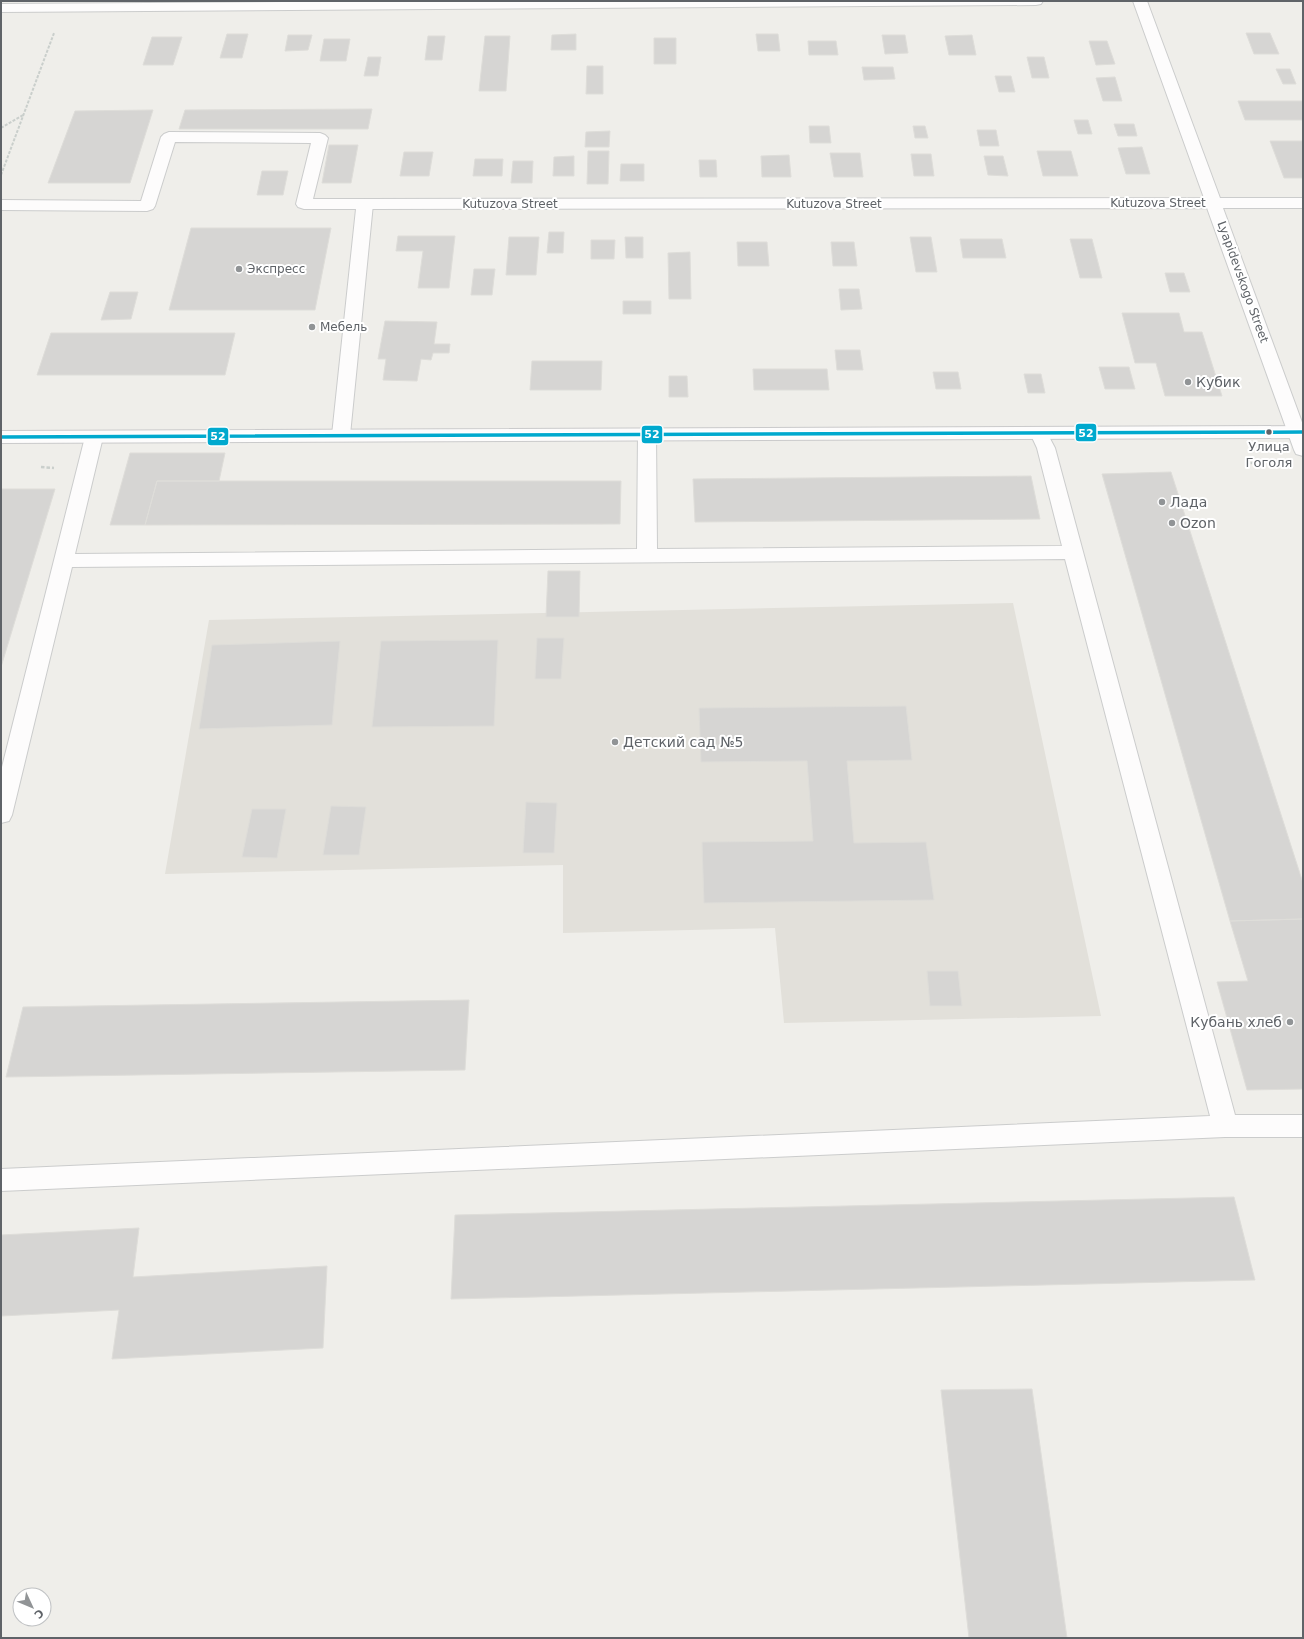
<svg xmlns="http://www.w3.org/2000/svg" width="1304" height="1639" viewBox="0 0 1304 1639" font-family="'DejaVu Sans',sans-serif">
<style>
.education{fill:#e2e0da}
.building{fill:#d6d5d3;stroke:#deddd9}
.lines{fill:none;stroke-linecap:round;stroke-linejoin:round}
.lane-casing{stroke:#cbcccc;stroke-width:2}
.street-casing{stroke:#cbcccc;stroke-width:2}
.secondary-casing{stroke:#cacacb;stroke-width:2}
.path-far1{stroke:#cacfcc;stroke-width:2;stroke-dasharray:3 1.5;stroke-linecap:butt}
.path{stroke:#cacfcc;stroke-width:2.5;stroke-dasharray:3.5 2;stroke-linecap:butt}
.lane{fill:#fdfcfc;fill-rule:evenodd}
.street{fill:#fdfcfc;fill-rule:evenodd}
.secondary{fill:#fdfcfc;fill-rule:evenodd}
.bus-1-casing{stroke:#fff;stroke-width:6}
.bus-1{stroke:#00a9ce;stroke-width:3.5}
.poi-dot{fill:#919496;stroke:#fff;stroke-width:1.5}
.bus-dot{fill:#5f6368;stroke:#fff;stroke-width:1.5}
.labels{text-anchor:middle;stroke-width:4;stroke-linejoin:round;paint-order:stroke}
.far-street-label{font-size:12px;fill:#5f6368;stroke:#fff}
.far-poi-label{font-size:12px;fill:#5f6368;stroke:#fff;text-anchor:start}
.bus-label{font-size:13px;fill:#5f6368;stroke:#fff}
.poi-label{font-size:14px;fill:#5f6368;stroke:#fff;text-anchor:start}
.line-badge{stroke:#fff;stroke-width:1.5}
.badge-label{font-size:11px;text-anchor:middle;font-weight:bold;fill:#fff}
</style>
<rect width="100%" height="100%" fill="#efeeea"/>
<!-- education -->
<path class="education" d="M1013,603L1101,1016L784,1023L775,928L563,933V865L165,874L209,620Z"/>
<!-- building -->
<path class="building" d="M1246,33H1270L1279,54H1254Z
M227,34H248L242,58H220Z
M576,34V50H551L552,35Z
M756,34H778L780,51H758Z
M288,35H312L308,50L285,51Z
M882,35H905L908,53L885,54Z
M972,35L976,55H949L945,36Z
M428,36H445L442,60H425Z
M485,36H510L506,91H479Z
M152,37H182L173,65H143Z
M654,38H676V64H654Z
M324,39H350L346,61H320Z
M808,41H836L838,55H809Z
M1089,41H1107L1115,64L1096,65Z
M368,57H381L378,76H364Z
M1027,57H1044L1049,78H1032Z
M587,66H603V94H586Z
M862,67H893L895,79L864,80Z
M1276,69H1290L1296,84H1283Z
M995,76H1011L1015,92H999Z
M1115,77L1122,101H1103L1096,78Z
M1238,101H1303V120H1245Z
M372,109L368,129H179L185,110Z
M153,110L130,183H48L75,111Z
M1074,120H1088L1092,134H1078Z
M1114,124H1134L1137,136H1118Z
M809,126H829L831,143H810Z
M913,126H925L928,138H915Z
M977,130H996L999,146H980Z
M610,131L609,147H585L586,132Z
M1270,141H1303V178H1284Z
M329,145H358L351,183H322Z
M1142,147L1150,174H1126L1118,148Z
M588,151H609L608,184H587Z
M1037,151H1071L1078,176H1043Z
M404,152H433L429,176H400Z
M830,153H860L863,177H834Z
M911,154H931L934,176H914Z
M789,155L791,177H762L761,156Z
M574,156V176H553L554,157Z
M984,156H1003L1008,176L988,175Z
M475,159H503L502,176H473Z
M699,160H716L717,177H700Z
M513,161H533L532,183H511Z
M621,164H644V181H620Z
M262,171H288L283,195H257Z
M191,228H331L315,310H169Z
M549,232H564L563,253H547Z
M398,236H455L449,288H418L423,251H396Z
M509,237H539L536,275H506Z
M625,237H643V258H626Z
M910,237H931L937,272H916Z
M960,239H1002L1006,258H963Z
M1070,239H1092L1102,278H1080Z
M591,240H615L614,259H591Z
M737,242H767L769,266H738Z
M831,242H854L857,266H833Z
M690,252L691,299H669L668,253Z
M474,269H495L492,295H471Z
M1165,273H1184L1190,292H1170Z
M839,289H859L862,309L841,310Z
M110,292H138L131,319L101,320Z
M623,301H651V314H623Z
M1122,313H1179L1184,332H1202L1222,396H1165L1156,363H1135Z
M385,321L437,322L434,344H450L449,353H433L431,360L421,359L417,381L383,380L386,359H378Z
M51,333H235L225,375H37Z
M835,350H860L863,370H837Z
M532,361H602L601,390H530Z
M1099,367H1129L1135,389H1105Z
M753,369H827L829,390H754Z
M933,372H958L961,389H936Z
M1024,374H1041L1045,393H1028Z
M669,376H687L688,397H669Z
M130,453H225L219,481H157L145,525H110Z
M1171,472L1303,883V919L1230,921L1102,474Z
M1031,476L1040,519L695,522L693,479Z
M157,481H621L620,524L145,525Z
M1,489H55L1,667Z
M548,571H580L579,617H546Z
M537,638H564L561,679H535Z
M498,640L494,726L372,727L381,641Z
M340,641L332,725L199,729L212,645Z
M906,706L912,760L847,761L854,843L926,842L934,900L704,903L702,842L813,841L807,761L701,762L699,708Z
M526,802L557,803L554,853H523Z
M331,806L366,807L359,855H323Z
M252,809H286L277,858L242,857Z
M1303,919V1089L1247,1090L1217,982L1248,981L1230,921Z
M927,971H958L962,1006H930Z
M469,1000L465,1070L6,1077L23,1007Z
M1234,1197L1255,1280L451,1299L455,1215Z
M139,1228L133,1277L327,1266L323,1348L112,1359L119,1310L1,1316V1235Z
M1032,1389L1067,1638H969L941,1390Z"/>
<g class="lines">
<!-- lane casing -->
<g class="lane-casing">
<path id="lane" d="M169,132L320,133L325,135L328,138L313,199H365L371,201L373,204L350,435L347,439L341,441L335,439L332,435L356,209H304L298,207L296,204L311,143L175,142L155,206L153,209L147,211L1,210V200L141,201L161,137L164,134Z
M1039,427L1045,429L1055,448L1235,1115H1303V1137H1225L1,1191V1169L1210,1116L1065,559L72,567L12,815L9,821L1,823V771L85,437L88,433L94,431L100,433L103,437L75,554L637,549L638,434L641,430L647,428L653,430L656,434L657,549L1062,546L1037,448L1030,433L1033,429Z"/>
</g>
<!-- street casing -->
<g class="street-casing">
<path id="street" d="M410,1H1043L1041,4L1036,5L1,12V4Z
M1133,1H1147L1220,198H1303V208H1223L1303,425V456L1296,454L1294,450L1207,208L365,209L359,207L357,204L359,201L365,199L1204,198Z"/>
</g>
<!-- secondary casing -->
<g class="secondary-casing">
<path id="secondary" d="M1303,426V438L1,443V431Z"/>
</g>
<!-- path-far1 -->
<path class="path-far1" d="M1,128L23,115
M1,175L54,33"/>
<!-- path -->
<path class="path" d="M1245,463H1276
M41,467L54,468"/>
<!-- lane -->
<use href="#lane" class="lane"/>
<!-- street -->
<use href="#street" class="street"/>
<!-- secondary -->
<use href="#secondary" class="secondary"/>
<!-- bus-1 casing -->
<g class="bus-1-casing">
<path id="bus-1" d="M1,437L1303,432"/>
</g>
<!-- bus-1 -->
<use href="#bus-1" class="bus-1"/>
</g>
<!-- markers -->
<g class="poi-dot">
<circle cx="239" cy="269" r="4"/>
<circle cx="312" cy="327" r="4"/>
<circle cx="1188" cy="382" r="4"/>
<circle cx="1162" cy="502" r="4"/>
<circle cx="1172" cy="523" r="4"/>
<circle cx="615" cy="742" r="4"/>
<circle cx="1290" cy="1022" r="4"/>
</g>
<circle class="bus-dot" cx="1269" cy="432" r="3.5"/>
<g class="labels">
<!-- far-street labels -->
<g class="far-street-label">
<text x="1158" y="207">Kutuzova Street</text>
<text x="510" y="208">Kutuzova Street</text>
<text x="834" y="208">Kutuzova Street</text>
<text transform="translate(1243 282) rotate(70)" y="4">Lyapidevskogo Street</text>
</g>
<!-- far-poi labels -->
<g class="far-poi-label">
<text x="247" y="273">Экспресс</text>
<text x="320" y="331">Мебель</text>
</g>
<!-- bus labels -->
<g class="bus-label">
<text x="1269" y="451">Улица<tspan x="1269" dy="16">Гоголя</tspan></text>
</g>
<!-- poi labels -->
<g class="poi-label">
<text x="1196" y="387">Кубик</text>
<text x="1170" y="507">Лада</text>
<text x="1180" y="528">Ozon</text>
<text x="623" y="747">Детский сад №5</text>
<text x="1282" y="1027" text-anchor="end">Кубань хлеб</text>
</g>
</g>
<g class="line-badge">
<rect x="1075" y="423" width="22" height="19" rx="4" fill="#00a9ce"/>
<rect x="641" y="425" width="22" height="19" rx="4" fill="#00a9ce"/>
<rect x="207" y="427" width="22" height="19" rx="4" fill="#00a9ce"/>
</g>
<g class="badge-label">
<text x="1086" y="437">52</text>
<text x="652" y="438">52</text>
<text x="218" y="440">52</text>
</g>
<!-- border -->
<rect width="1304" height="1639" fill="none" stroke="#5f6368" stroke-width="4"/>
<!-- north arrow -->
<g transform="translate(32 1607) rotate(134)"><circle r="19" fill="#ffffff" stroke="#bfc1c3"/>
<path d="M0-3L7 15L0 10L-7 15Z" fill="#919496"/>
<text y="-6" font-size="11" font-weight="bold" text-anchor="middle" fill="#5f6368">С</text>
</g>
</svg>
